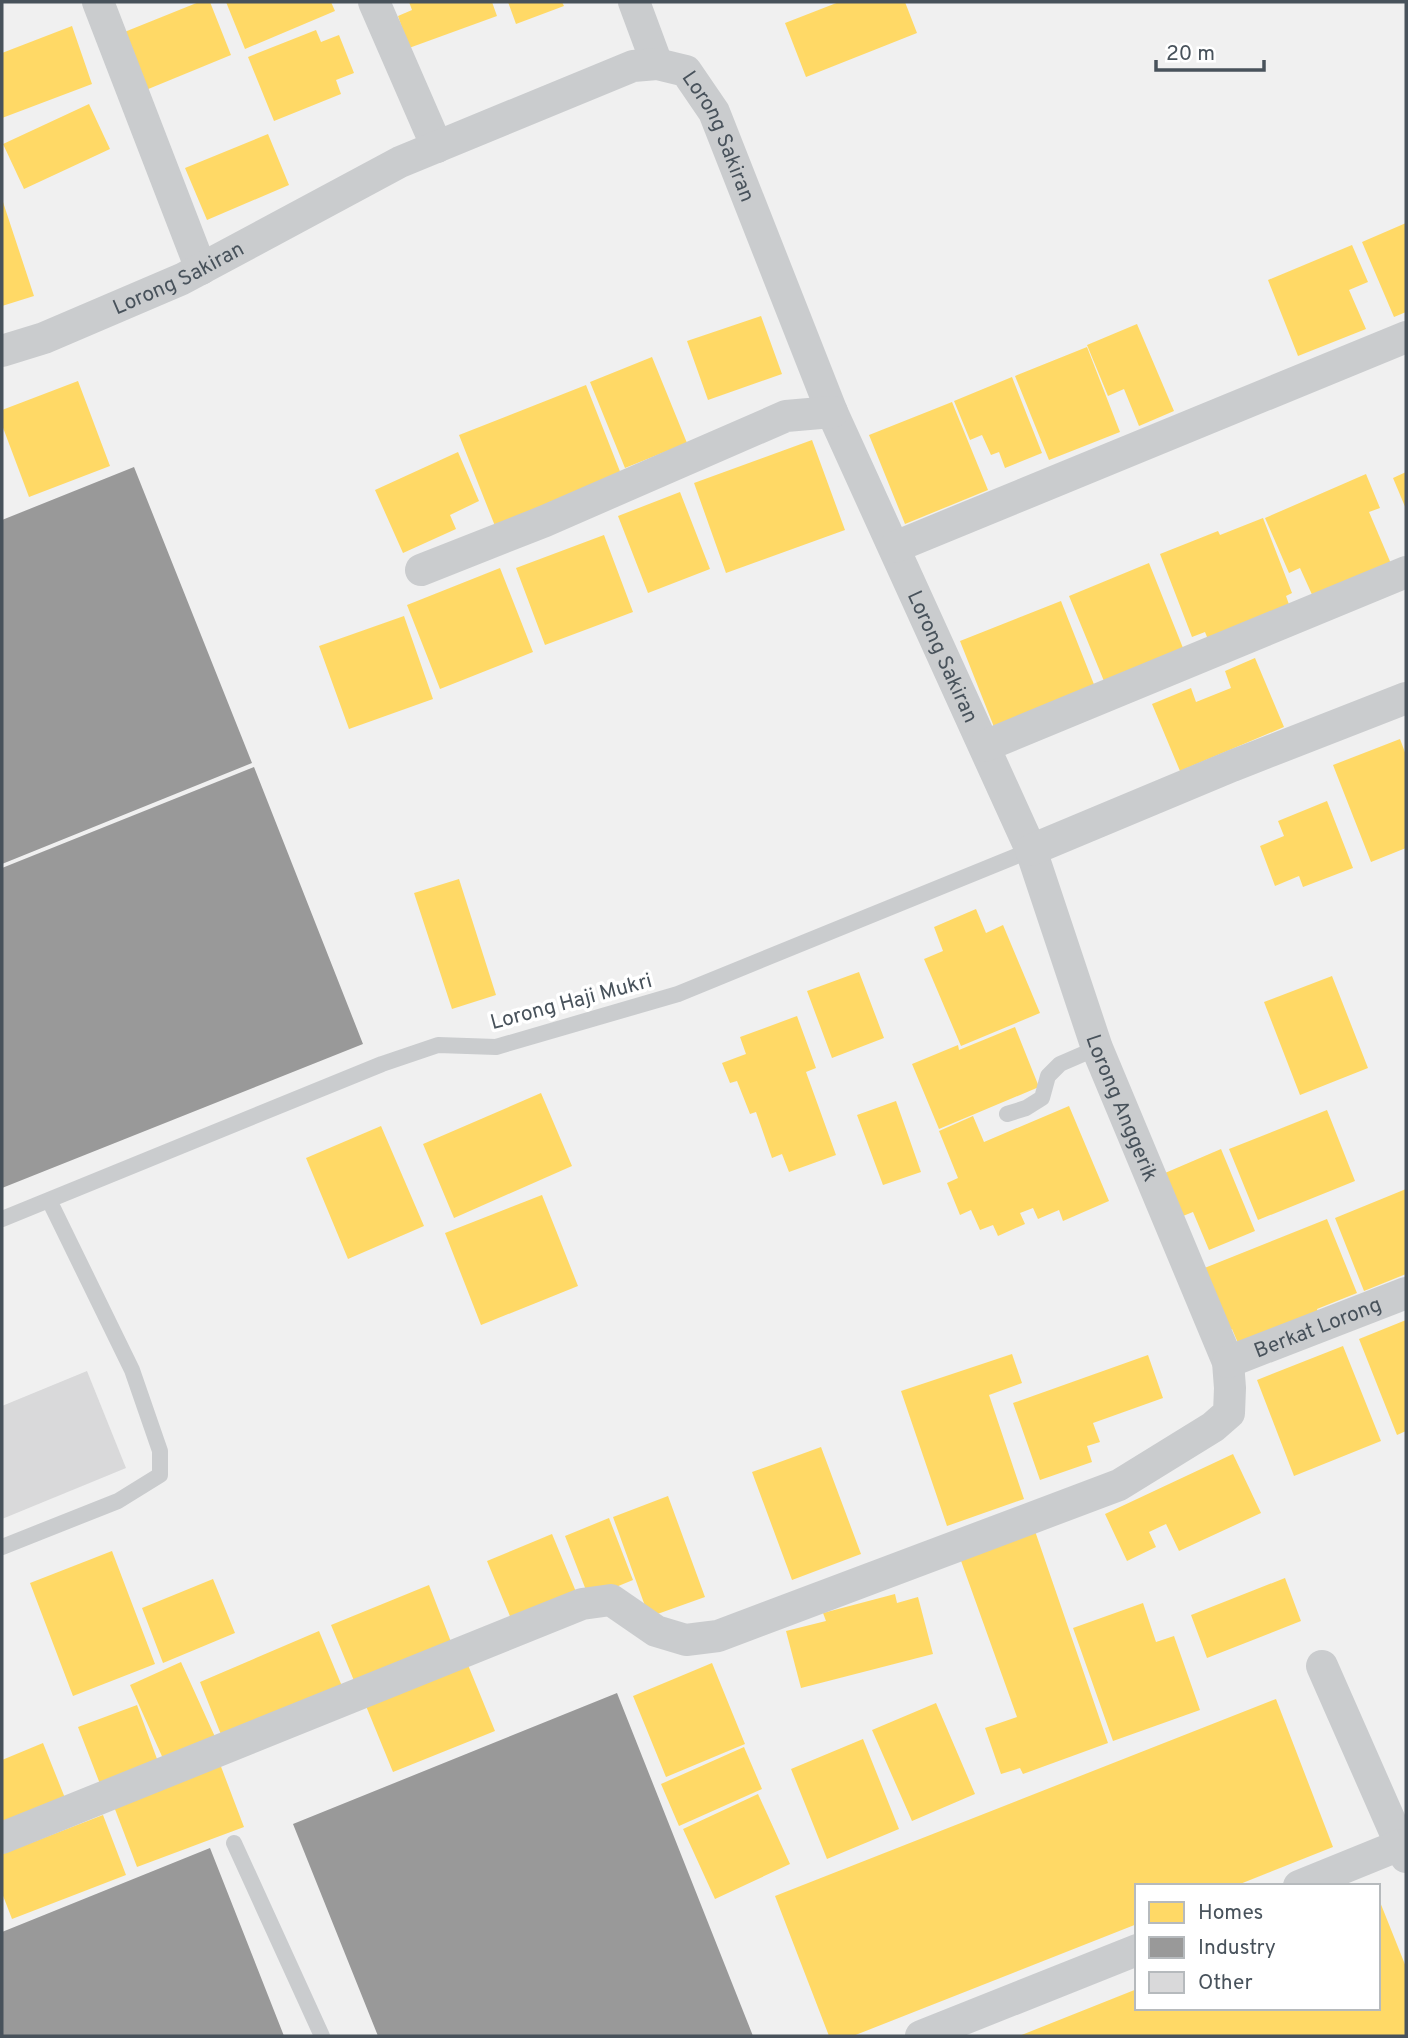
<svg xmlns="http://www.w3.org/2000/svg" width="1408" height="2038" viewBox="0 0 1408 2038" font-family="Overpass,sans-serif">
<style>
.homes{fill:#ffd966}
.industry{fill:#999}
.building{fill:#d9d9da}
.lines{fill:none;stroke-linecap:round;stroke-linejoin:round}
.lane{stroke:#caccce;stroke-width:16}
.street{stroke:#caccce;stroke-width:32}
.labels{text-anchor:middle;stroke-width:7;stroke-linejoin:round;paint-order:stroke}
.street-label{font-size:21px;fill:#48525b;stroke:#fff}
</style>
<rect width="100%" height="100%" fill="#f0f0f0"/>
<!-- homes -->
<path class="homes" d="M199,2H210L231,55L141,92L117,35Z
M226,2H331L335,11L245,49Z
M409,2H492L497,16L409,48L398,16L412,10Z
M508,2H562L564,6L516,24Z
M839,2H905L917,33L806,77L785,23Z
M72,26L92,84L2,118V53Z
M316,30L321,42L339,35L354,73L336,80L341,94L274,121L248,57Z
M89,104L110,149L24,189L3,144Z
M268,134L289,185L207,220L185,168Z
M2,199L34,296L2,306Z
M1406,223V312L1394,317L1362,242Z
M1352,245L1368,282L1349,290L1366,329L1298,356L1268,280Z
M761,316L782,374L708,400L687,341Z
M1137,324L1174,411L1139,426L1124,389L1108,396L1087,345Z
M1087,347L1120,432L1049,460L1015,376Z
M652,357L687,443L625,468L590,382Z
M1012,377L1042,453L1005,468L999,452L991,455L982,435L970,440L954,401Z
M78,381L110,466L29,497L2,425V410Z
M586,385L621,474L495,526L459,435Z
M952,402L988,490L905,524L869,435Z
M812,440L845,530L726,573L694,483Z
M458,452L479,501L450,515L456,529L403,553L375,490Z
M1406,472V509L1393,478Z
M1366,474L1380,508L1369,512L1392,566L1314,599L1300,568L1289,573L1265,518Z
M680,492L710,569L648,593L618,516Z
M1263,518L1292,593L1286,596L1291,610L1209,642L1205,632L1192,637L1160,554L1218,531L1220,535Z
M604,535L633,612L545,645L516,568Z
M1149,563L1185,653L1106,686L1069,596Z
M500,568L533,652L440,689L407,605Z
M1061,601L1095,687L994,727L960,641Z
M404,616L433,699L349,729L319,646Z
M1255,658L1284,727L1180,771L1152,704L1191,688L1196,702L1231,688L1225,671Z
M1400,739L1406,755V848L1371,862L1333,765Z
M1327,801L1353,868L1303,887L1299,876L1275,886L1260,846L1284,836L1278,821Z
M459,879L496,995L452,1009L414,893Z
M976,909L986,933L1003,925L1040,1013L961,1046L924,959L943,951L934,927Z
M859,972L884,1038L832,1058L807,991Z
M1332,976L1368,1068L1300,1095L1264,1002Z
M797,1016L816,1068L806,1072L836,1155L789,1172L782,1154L772,1158L756,1112L750,1114L737,1081L730,1083L722,1063L746,1054L740,1037Z
M1015,1027L1039,1087L939,1129L912,1064L958,1045L959,1050Z
M541,1093L572,1166L454,1218L423,1144Z
M896,1101L921,1172L883,1185L857,1115Z
M1069,1106L1109,1201L1063,1221L1059,1210L1038,1219L1033,1208L1020,1213L1025,1224L998,1236L993,1225L980,1230L971,1210L960,1215L947,1183L958,1178L939,1131L973,1116L984,1142Z
M1327,1110L1355,1181L1258,1220L1229,1149Z
M381,1126L424,1226L348,1259L306,1158Z
M1221,1149L1255,1231L1209,1250L1193,1212L1183,1216L1165,1173Z
M1406,1189V1274L1364,1291L1335,1218Z
M542,1195L578,1286L481,1325L445,1233Z
M1327,1219L1357,1293L1317,1309L1320,1317L1241,1350L1232,1329L1226,1330L1202,1269Z
M1406,1320V1431L1397,1435L1359,1339Z
M1343,1346L1381,1441L1294,1476L1257,1380Z
M1012,1354L1022,1383L989,1395L1024,1499L947,1526L901,1391Z
M1148,1355L1163,1398L1093,1423L1100,1442L1087,1446L1092,1462L1040,1480L1013,1403Z
M821,1447L861,1554L792,1580L752,1472Z
M1233,1454L1261,1513L1179,1551L1166,1524L1149,1532L1156,1547L1127,1561L1105,1514Z
M668,1496L705,1597L649,1617L613,1517Z
M609,1518L633,1580L589,1598L565,1536Z
M1035,1531L1108,1743L1023,1774L1020,1768L1001,1774L985,1728L1017,1717L960,1558Z
M552,1534L579,1599L514,1626L487,1561Z
M112,1551L155,1664L73,1696L30,1583Z
M1285,1578L1301,1621L1207,1658L1191,1615Z
M213,1579L235,1633L163,1663L142,1608Z
M429,1585L453,1647L357,1688L331,1625Z
M895,1594L897,1603L918,1597L933,1654L801,1688L786,1631L826,1621L823,1613Z
M1143,1603L1156,1642L1174,1636L1200,1710L1113,1741L1073,1628Z
M319,1631L344,1691L224,1742L200,1682Z
M181,1662L216,1739L165,1763L130,1685Z
M712,1663L745,1744L666,1777L633,1696Z
M468,1665L495,1731L393,1772L366,1706Z
M1276,1699L1333,1847L1235,1886H1137V1924L853,2036H829L775,1896Z
M936,1703L975,1794L912,1821L872,1730Z
M137,1705L160,1767L102,1789L78,1727Z
M863,1739L899,1829L827,1859L791,1769Z
M43,1743L67,1803L2,1829V1760Z
M744,1747L762,1789L679,1826L661,1784Z
M220,1764L244,1827L137,1867L113,1804Z
M758,1794L790,1864L715,1899L683,1829Z
M103,1815L126,1875L12,1919L2,1893V1854Z
M1378,1897L1406,1967V2036H1019L1137,1989V2008H1378Z"/>
<!-- industry -->
<path class="industry" d="M134,467L252,763L2,864V520Z
M254,767L363,1044L2,1188V868Z
M617,1693L753,2036H378L293,1824Z
M210,1848L284,2036H2V1932Z"/>
<!-- building -->
<path class="building" d="M87,1371L126,1468L2,1519V1406Z"/>
<g class="lines">
<!-- lane -->
<path class="lane" d="M1007,1114L1026,1108L1042,1098L1048,1076L1060,1064L1097,1048
M2,1219L382,1064L438,1045L496,1047L678,994L1031,850
M2,1547L118,1501L160,1475V1451L132,1370L49,1200
M234,1843L322,2036"/>
<!-- street -->
<g class="street">
<path d="M98,2L201,269"/>
<path d="M374,2L437,147"/>
<path d="M634,2L657,64"/>
<path id="s1" d="M2,351L44,338L182,279L400,162L633,66L657,64L686,71L714,112L832,412L1031,850L1097,1048L1228,1362L1230,1388L1229,1413L1213,1427L1119,1485L718,1636L686,1640L656,1631L611,1600L582,1604L2,1838"/>
<path d="M895,547L1406,337"/>
<path d="M421,570L545,521L786,416L832,412"/>
<path d="M985,746L1406,572"/>
<path d="M1031,850L1232,766L1406,698"/>
<path id="s2" d="M1228,1362L1406,1293"/>
<path d="M1322,1666L1406,1857"/>
<path d="M1299,1886L1400,1845"/>
<path d="M921,2036L1137,1950"/>
</g>
</g>
<g class="labels">
<!-- street labels -->
<g class="street-label">
<text dy="7" stroke="none"><textPath href="#s1" startOffset="821">Lorong Sakiran</textPath></text>
<text dy="7" stroke="none"><textPath href="#s1" startOffset="191">Lorong Sakiran</textPath></text>
<text dy="7" stroke="none"><textPath href="#s1" startOffset="1388">Lorong Sakiran</textPath></text>
<text transform="translate(571 1001) rotate(-15)" y="7">Lorong Haji Mukri</text>
<text dy="7" stroke="none"><textPath href="#s1" startOffset="1874">Lorong Anggerik</textPath></text>
<text dy="7" stroke="none"><textPath href="#s2" startOffset="96">Berkat Lorong</textPath></text>
</g>
</g>
<!-- border -->
<rect width="1408" height="2038" fill="none" stroke="#48525b" stroke-width="7"/>
<!-- legend -->
<rect x="1135" y="1884" width="245" height="126" fill="#ffffff" stroke="#b6babd" stroke-width="2"/>
<rect x="1149" y="1902" width="35" height="21" fill="#ffd966" stroke="#b6babd" stroke-width="2"/>
<text x="1198" y="1919" font-size="21" fill="#48525b">Homes</text>
<rect x="1149" y="1937" width="35" height="21" fill="#999999" stroke="#b6babd" stroke-width="2"/>
<text x="1198" y="1954" font-size="21" fill="#48525b">Industry</text>
<rect x="1149" y="1972" width="35" height="21" fill="#d9d9da" stroke="#b6babd" stroke-width="2"/>
<text x="1198" y="1989" font-size="21" fill="#48525b">Other</text>
<!-- scale -->
<path d="M1156 60v10h108v-10" fill="none" stroke="#48525b" stroke-width="3.5"/>
<text x="1166" y="60" font-size="21" fill="#48525b" stroke="#ffffff" stroke-width="5" paint-order="stroke">20 m</text>
</svg>
